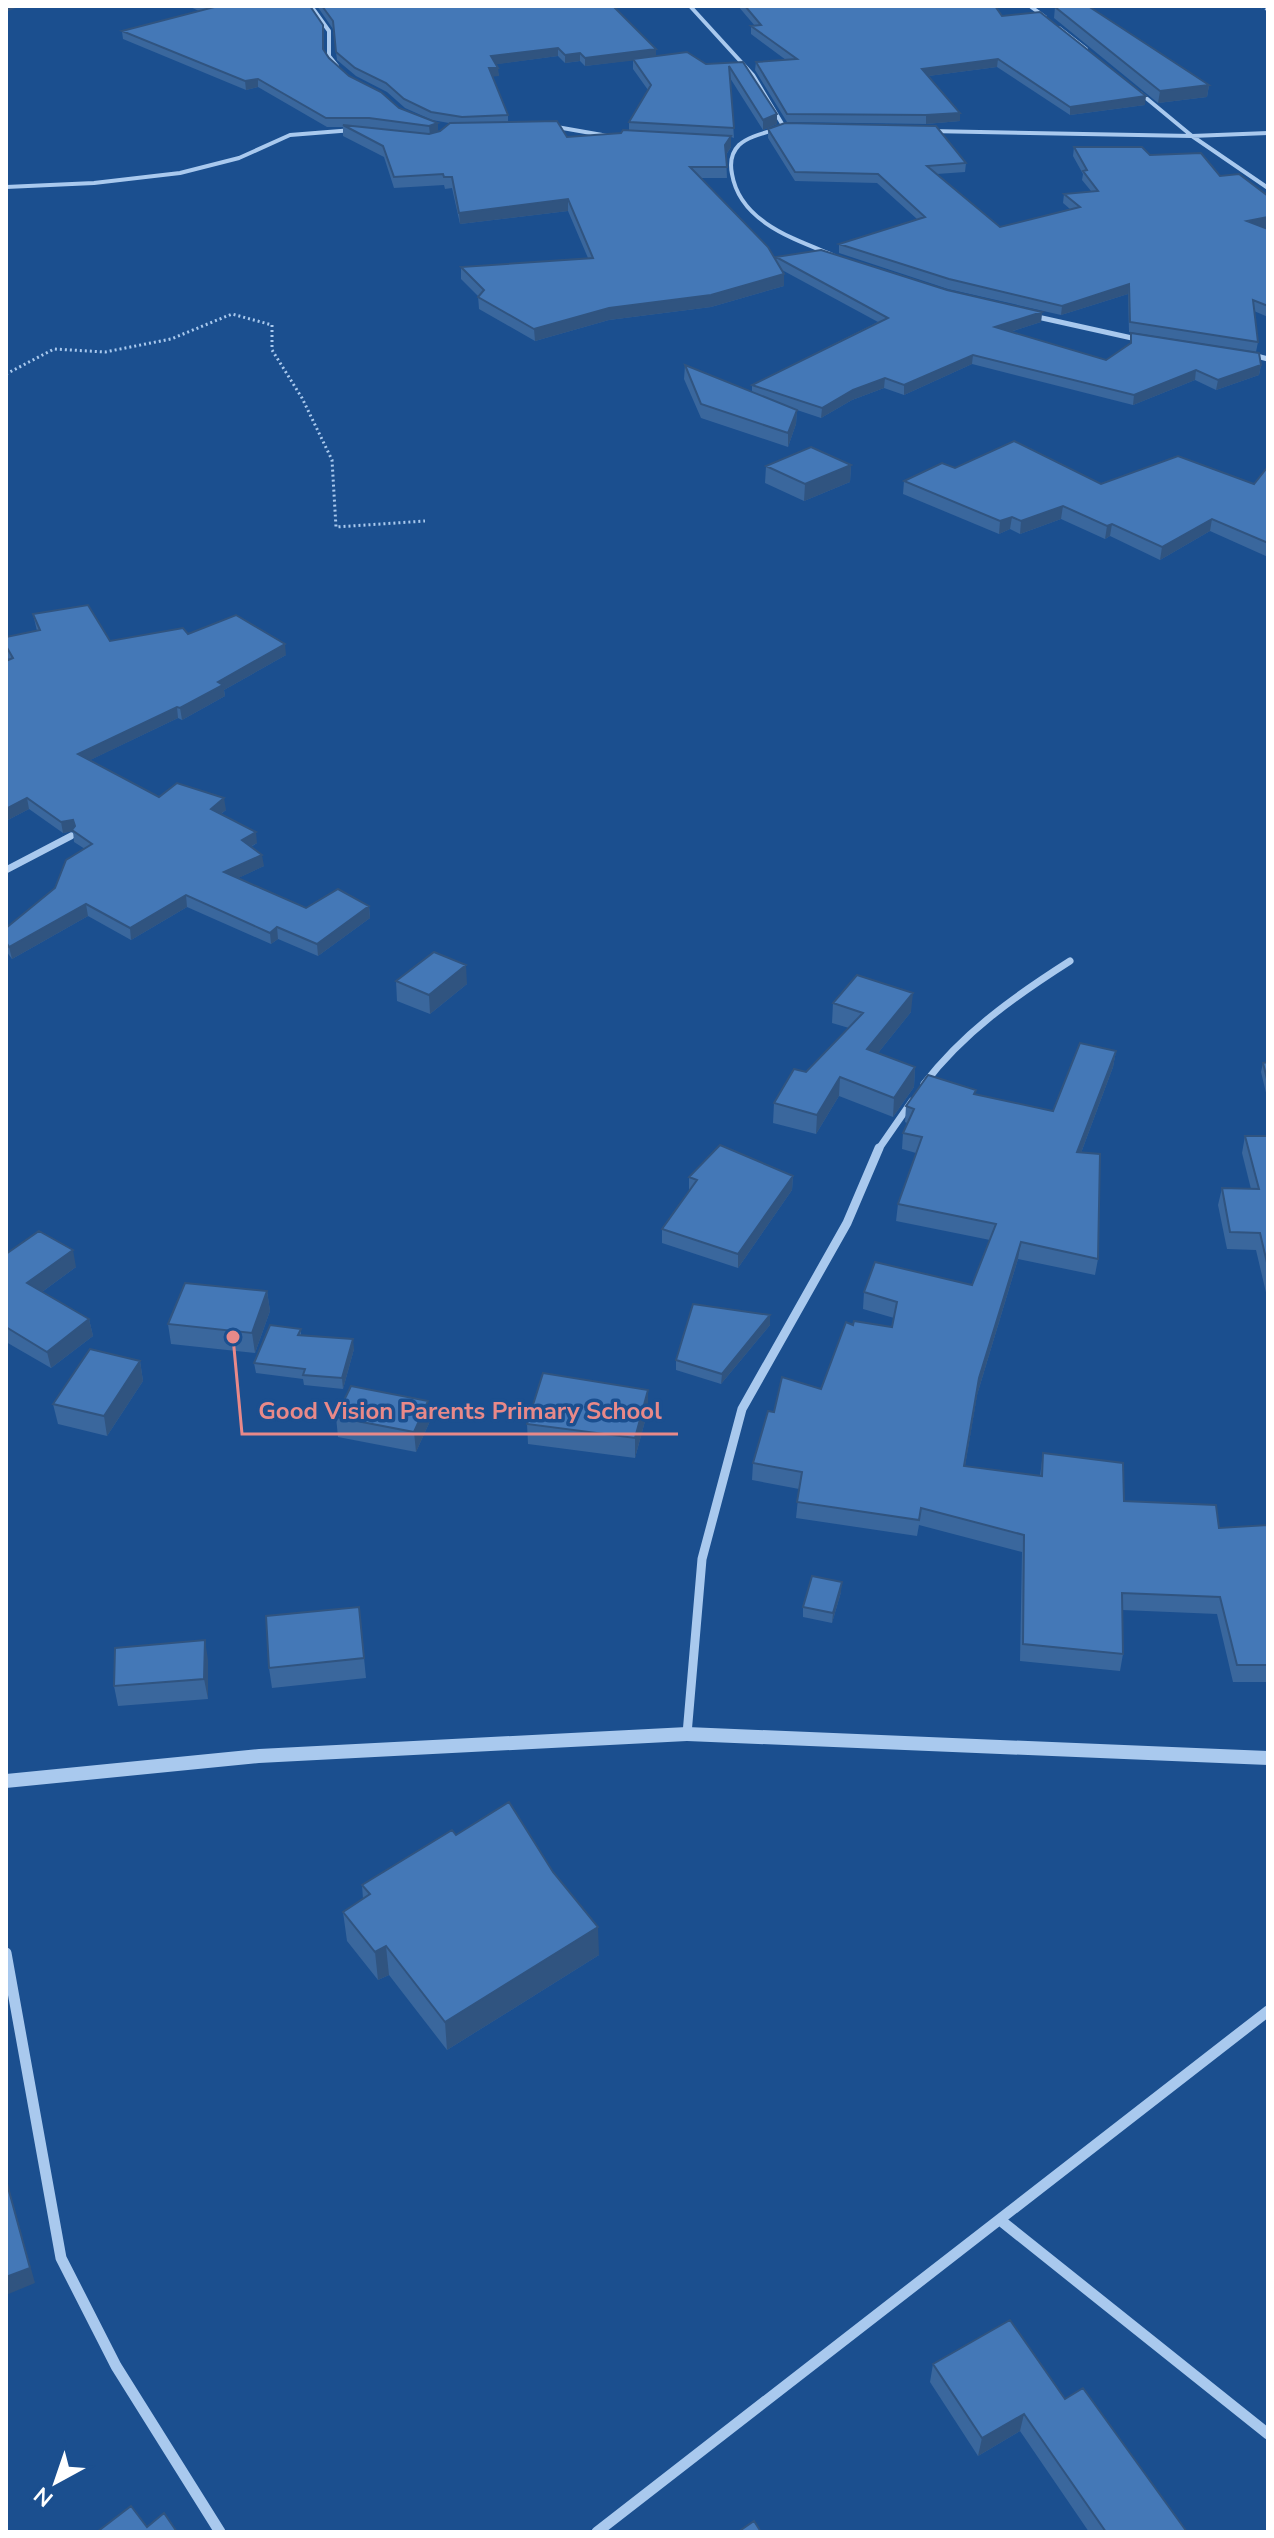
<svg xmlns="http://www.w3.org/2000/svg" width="1274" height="2538" viewBox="0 0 1274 2538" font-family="'Nunito Sans',sans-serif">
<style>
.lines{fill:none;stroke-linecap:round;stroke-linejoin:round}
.path{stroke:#a9c9ee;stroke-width:3;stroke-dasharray:2 3;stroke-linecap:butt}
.minor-far4{stroke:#a9c9ee;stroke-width:4}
.minor-far3{stroke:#a9c9ee;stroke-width:5}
.minor-far2{stroke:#a9c9ee;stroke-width:7}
.minor-far1{stroke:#a9c9ee;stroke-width:9}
.minor{stroke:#a9c9ee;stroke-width:11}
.tertiary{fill:#a9c9ee;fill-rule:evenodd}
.wall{fill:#3a679d;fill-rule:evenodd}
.shaded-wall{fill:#305480}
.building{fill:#4478b7;stroke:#305480;stroke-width:2}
.leader{fill:none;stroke:#e88989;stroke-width:3}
.callout-dot{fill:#e88989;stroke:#1b4f8f;stroke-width:3}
.callout-label{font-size:24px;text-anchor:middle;font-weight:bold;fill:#e88989;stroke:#1b4f8f;stroke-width:7;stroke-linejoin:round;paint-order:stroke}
</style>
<rect width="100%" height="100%" fill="#1b4f8f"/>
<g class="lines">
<!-- path -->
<path class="path" d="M1261,6L1268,10
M6,374L54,349L105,352L171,339L232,314L272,325V350L302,398L332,460L336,527L425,521"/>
<!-- minor-far4 -->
<path class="minor-far4" d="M311,6L329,31V56L337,66
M690,6L753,75L784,127C770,132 750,135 739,145C731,153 730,164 732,174C740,222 794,239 833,255
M1030,6L1045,17
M1059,28L1086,49
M1140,93L1192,136L1268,188
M551,126L608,136
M929,131L1192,136L1268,133
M6,187L94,183L180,173L239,158L290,135L353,130"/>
<!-- minor-far3 -->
<path class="minor-far3" d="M1033,316L1141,340
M1249,354L1268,359"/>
<!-- minor-far2 -->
<path class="minor-far2" d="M6,870L71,836
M924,1084C964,1032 1015,996 1070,961
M878,1150L912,1101"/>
<!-- minor-far1 -->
<path class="minor-far1" d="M687,1734L702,1559L742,1409L847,1223L879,1148"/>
<!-- minor -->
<path class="minor" d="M6,1953L61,2258L116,2366L220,2532
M1000,2220L1268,2434
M597,2532L1268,2011"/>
<!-- tertiary -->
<path class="tertiary" d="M687,1727L1268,1751V1765L687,1741L259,1763L6,1788V1774L259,1749Z"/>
</g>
<!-- wall -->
<path class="wall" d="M188,6H310L324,50L329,58L349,76L438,132L440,131L449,123L432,120L405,108L387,92L356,76L337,60L333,29L317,6H613L656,56L706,64L743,62L777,114V124L763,130L730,78L734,138L731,137V147L726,155L727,178H701L776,260V257L947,290L1042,312L1041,322L1010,332L1106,360L1130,344L1131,333L1261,365L1259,375L1216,390L1195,380L1133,405L972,364L904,395L884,388L852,400L821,418L797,410L796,424L788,447L701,418L684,379L685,365L752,392V385L878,322L782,270L784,274V286L711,307L609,320L535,341L479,309L478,296L461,279V267L588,258L568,211L460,224L452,188L445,189L444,185L394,188L384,157L343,136V127H327L258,87L246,90L123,39L122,31L199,11ZM558,56L565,63L580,61L585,66L633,60V69L648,90L629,122V131L621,133L567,137L508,122V115L492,76H499L496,64Z
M738,6H995L1002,16L1145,105L1070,115L997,67L928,76L960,121L926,124L787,122L755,70L756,62L786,60L751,34V26H755Z
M1055,7L1209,85L1207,97L1158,103L1054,18Z
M768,129L966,163L965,172L937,174L1000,227L1070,209L1063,203L1064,194L1091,191L1082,180L1083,174L1073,156L1074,147L1150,155L1220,176L1268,196V226L1262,227L1268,229V317L1254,311L1258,342L1256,352L1129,332L1128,294L1061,315L948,289L839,253V244L917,219L877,183L795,181L768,138Z
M851,465L850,482L804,501L765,483L766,466Z
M955,468L1101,484H1254L1268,470V557L1210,531L1160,560L1110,536L1105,539L1061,519L1020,534L1010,529L999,534L903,494L904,481Z
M33,614L110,641L188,634L286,655L224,690L225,696L182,720L178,718L90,760L159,797L226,810L221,814L257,843L251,847L264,866L238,878L306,908L369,906L370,918L318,956L278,939L271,944L187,907L131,940L88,916L12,959L6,951V928L55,888L85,849L74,842L73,831L63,833L29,809L6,821V661L9,660L6,653V637L37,631Z
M396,981L467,984L430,1014L397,1001Z
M833,1003L911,1012L878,1053L915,1067L914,1087L893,1117L839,1096L816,1134L773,1123L774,1103L849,1028L832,1023Z
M1116,1051L1113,1067L1081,1153L1098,1259L1095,1275L1018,1259L977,1395L965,1466L1040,1476L1043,1453L1124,1501L1219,1528L1268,1525V1682H1233L1217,1614L1122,1610L1123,1654L1120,1671L1020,1661L1022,1552L919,1525L917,1536L796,1518L799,1489L752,1480L753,1463L774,1412L821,1389L853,1325L892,1327L894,1318L863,1309L864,1292L972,1285L990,1240L896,1221L898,1204L916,1153L902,1149L903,1133L907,1123L905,1122L906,1106L975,1094L1053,1111Z
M1268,1062V1101L1261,1072L1263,1063Z
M1245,1136H1268V1301L1256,1250L1227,1249L1218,1205L1222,1188L1251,1189L1242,1153Z
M793,1176L792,1190L738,1268L662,1243V1229L689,1191V1177Z
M6,1254L76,1267L42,1292L89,1319L93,1336L51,1368L6,1342Z
M267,1291L270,1311L255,1353L171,1344L168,1324Z
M770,1315V1325L721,1384L676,1370V1360Z
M301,1329V1335L354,1349L343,1389L304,1385L303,1379L256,1373L254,1363Z
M140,1361L143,1381L107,1436L58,1424L53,1404Z
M648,1390V1410L635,1458L528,1444L527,1424Z
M336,1417L430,1421L416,1452L338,1437Z
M841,1592L832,1623L803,1617V1607Z
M359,1607L366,1678L272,1688L269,1668Z
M208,1660V1699L118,1706L114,1686Z
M456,1835L599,1955L447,2050L389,1975L378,1980L347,1941L343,1912L363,1899L362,1885Z
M933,2364L1065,2399L1187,2532H1089L1020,2431L978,2456L930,2382Z"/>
<!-- shaded-wall -->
<path class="shaded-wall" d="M6,6H21L6,12Z
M558,48V56L492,65L491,56Z
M656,49V58L585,66V58Z
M580,53V61L565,63V55Z
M998,59L997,67L921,77L922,69Z
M489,68H498L499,76L489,77Z
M258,79V87L246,90L245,81Z
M1209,85L1207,97L1158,103L1160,91Z
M1146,96L1145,105L1070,115V107Z
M960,113V121L926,124V115Z
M777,114V124L763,130V120Z
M438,123V132L430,135L429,126Z
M731,136V147L725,156V145Z
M568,199V211L460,224L459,213Z
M1268,217V226L1246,230L1247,221Z
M784,274V286L711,307L609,320L535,341L534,329L609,308Z
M1129,284L1128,294L1061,315L1062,306Z
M1042,312L1041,322L994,337L995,327Z
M973,355L972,364L904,395V385Z
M1261,365L1259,375L1216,390L1218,380Z
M1196,370L1195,380L1133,405L1134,395Z
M885,378L884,388L852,400L821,418L822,408L853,390Z
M797,410L796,424L788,447V433Z
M851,465L850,482L804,501L805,484Z
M1063,506L1061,519L1020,534L1021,521Z
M1012,517L1010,529L999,534L1000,521Z
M1212,519L1210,531L1160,560L1162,547Z
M1112,524L1110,536L1105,539L1107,526Z
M285,644L286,655L224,690L225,696L182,720L180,708L218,682Z
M177,707L178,718L80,765L78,754Z
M27,798L29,809L6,821V809Z
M224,798L226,810L212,820L211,809Z
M73,820L75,831L63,833L61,822Z
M256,832L257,843L243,851L242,840Z
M262,855L264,866L226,884L224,872Z
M186,895L187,907L131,940L130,928Z
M86,904L88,916L12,959L9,947Z
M369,906L370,918L318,956L317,944Z
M277,927L278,939L271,944L270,933Z
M466,965L467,984L430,1014L429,995Z
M913,993L911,1012L866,1068L867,1049Z
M1116,1051L1113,1067L1075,1169L1077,1152Z
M915,1067L914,1087L893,1117L894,1098Z
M840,1077L839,1096L816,1134L817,1115Z
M793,1176L792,1190L738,1268V1254Z
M1021,1242L1018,1259L977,1395L962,1483L979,1378Z
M73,1250L76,1267L31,1300L27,1283Z
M267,1291L270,1311L255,1353L252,1333Z
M770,1315V1325L721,1384L722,1374Z
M89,1319L93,1336L51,1368L47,1352Z
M353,1339L354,1349L343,1389L342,1378Z
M140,1361L143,1381L107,1436L104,1416Z
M648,1390V1410L635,1458V1438Z
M428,1401L430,1421L416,1452L414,1432Z
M842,1582L841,1592L832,1623L833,1613Z
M205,1640L208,1660V1699L204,1679Z
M598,1927L599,1955L447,2050L445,2022Z
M386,1946L389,1975L378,1980L375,1952Z
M6,2178L35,2283L6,2295Z
M1024,2414L1020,2431L978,2456L982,2438Z"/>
<!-- building -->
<path class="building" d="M205,6H310L323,25V49L329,58L349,76L381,92L399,108L438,123L429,126L369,118H326L258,79L245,81L122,31L211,8Z
M322,6H613L656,49L585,58L580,53L565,55L558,48L491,56L498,68H489L508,115L462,117L431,112L404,99L386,83L355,68L336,52L333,21Z
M745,6H995L1002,16L1040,12L1146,96L1070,107L998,59L922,69L960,113L926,115L787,114L756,62L797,59L751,26L761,25Z
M1065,6H1088L1209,85L1160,91L1055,7Z
M687,52L706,64L743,62L777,114L763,120L729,66L734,128L629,122L651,85L633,59Z
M557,121L567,137L621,133L623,130L731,136L725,145L727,167H690L768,247L784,274L711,295L609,308L534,329L478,297L484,290L461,267L593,258L568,199L459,213L452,177H444L443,174L394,177L383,146L343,125L429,134L440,131L450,123Z
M785,123L936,126L966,163L927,166L1000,227L1080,207L1064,194L1098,191L1083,171L1087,170L1074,147H1142L1150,155L1201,153L1220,176L1239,174L1268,196V217L1247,221L1268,229V306L1253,300L1258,342L1130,322L1129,284L1062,306L949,279L839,244L925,217L878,174L795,172L768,129Z
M821,250L947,290L1042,312L995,327L1106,360L1131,343V333L1259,353L1261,365L1218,380L1196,370L1134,395L973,355L904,385L885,378L853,390L822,408L752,385L888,318L776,257Z
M685,365L797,410L788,433L701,404Z
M1014,441L1101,484L1178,456L1254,484L1266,469L1268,470V543L1212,519L1162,547L1112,524L1107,526L1063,506L1021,521L1012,517L1000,521L904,481L942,463L955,468Z
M811,447L851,465L805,484L766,466Z
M88,605L110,641L183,628L188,634L236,615L285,644L218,682L223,685L180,708L177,707L78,754L159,797L177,783L224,798L211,809L256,832L242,840L262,855L224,872L306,908L338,889L369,906L317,944L277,927L270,933L186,895L130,928L86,904L9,947L6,942V928L55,888L66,860L92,844L72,830L75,826L73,820L61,822L27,798L6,809V661L13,658L6,646V637L40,630L33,614Z
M434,952L466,965L429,995L396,981Z
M857,975L913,993L867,1049L915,1067L894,1098L840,1077L817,1115L774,1103L794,1069L806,1072L863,1013L833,1003Z
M1080,1043L1116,1051L1077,1152L1100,1154L1098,1259L1021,1242L979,1378L964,1466L1042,1476L1043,1453L1123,1463L1124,1501L1216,1505L1219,1528L1268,1525V1665H1237L1220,1597L1122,1593L1123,1654L1023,1644L1024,1535L921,1508L919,1520L797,1502L802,1472L753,1463L768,1411L774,1412L782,1377L821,1389L846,1322L853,1325L854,1321L892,1327L897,1302L864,1292L875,1262L972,1285L996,1224L898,1204L922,1137L903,1133L914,1109L906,1106L928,1075L976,1090L974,1094L1053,1111Z
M1268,1062V1083L1263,1063Z
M1245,1136H1268V1267L1260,1233L1230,1232L1222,1188L1259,1189Z
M720,1145L793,1176L738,1254L662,1229L697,1180L689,1177Z
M39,1231L73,1250L27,1283L89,1319L47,1352L6,1327V1254Z
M185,1283L267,1291L252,1333L168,1324Z
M693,1304L770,1315L722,1374L676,1360Z
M270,1325L301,1329L298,1335L353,1339L342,1378L303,1375L305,1369L254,1363Z
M90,1349L140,1361L104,1416L53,1404Z
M543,1373L648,1390L635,1438L527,1424Z
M351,1386L428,1401L414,1432L336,1417Z
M812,1576L842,1582L833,1613L803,1607Z
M359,1607L364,1658L269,1668L266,1616Z
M205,1640L204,1679L114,1686L115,1648Z
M509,1802L553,1872L598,1927L445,2022L386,1946L375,1952L343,1912L370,1894L362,1885L452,1830L456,1835Z
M6,2180L30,2268L6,2277Z
M1010,2320L1065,2399L1083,2388L1187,2532H1106L1024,2414L982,2438L933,2364Z
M131,2506L147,2527L164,2513L177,2532H97Z
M754,2521L761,2532H738Z"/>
<!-- callouts -->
<path class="leader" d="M233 1337L242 1434H678"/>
<circle class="callout-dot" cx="233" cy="1337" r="8"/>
<g class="callout-label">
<text x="460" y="1419">Good Vision Parents Primary School</text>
</g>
<!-- border -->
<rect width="1274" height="2538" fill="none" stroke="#ffffff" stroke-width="16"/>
<!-- north arrow -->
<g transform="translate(56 2482) rotate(220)" stroke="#1b4f8f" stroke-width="6" paint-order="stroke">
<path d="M0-6L14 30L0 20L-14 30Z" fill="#ffffff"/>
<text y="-12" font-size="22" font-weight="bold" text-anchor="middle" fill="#ffffff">N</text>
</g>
</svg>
